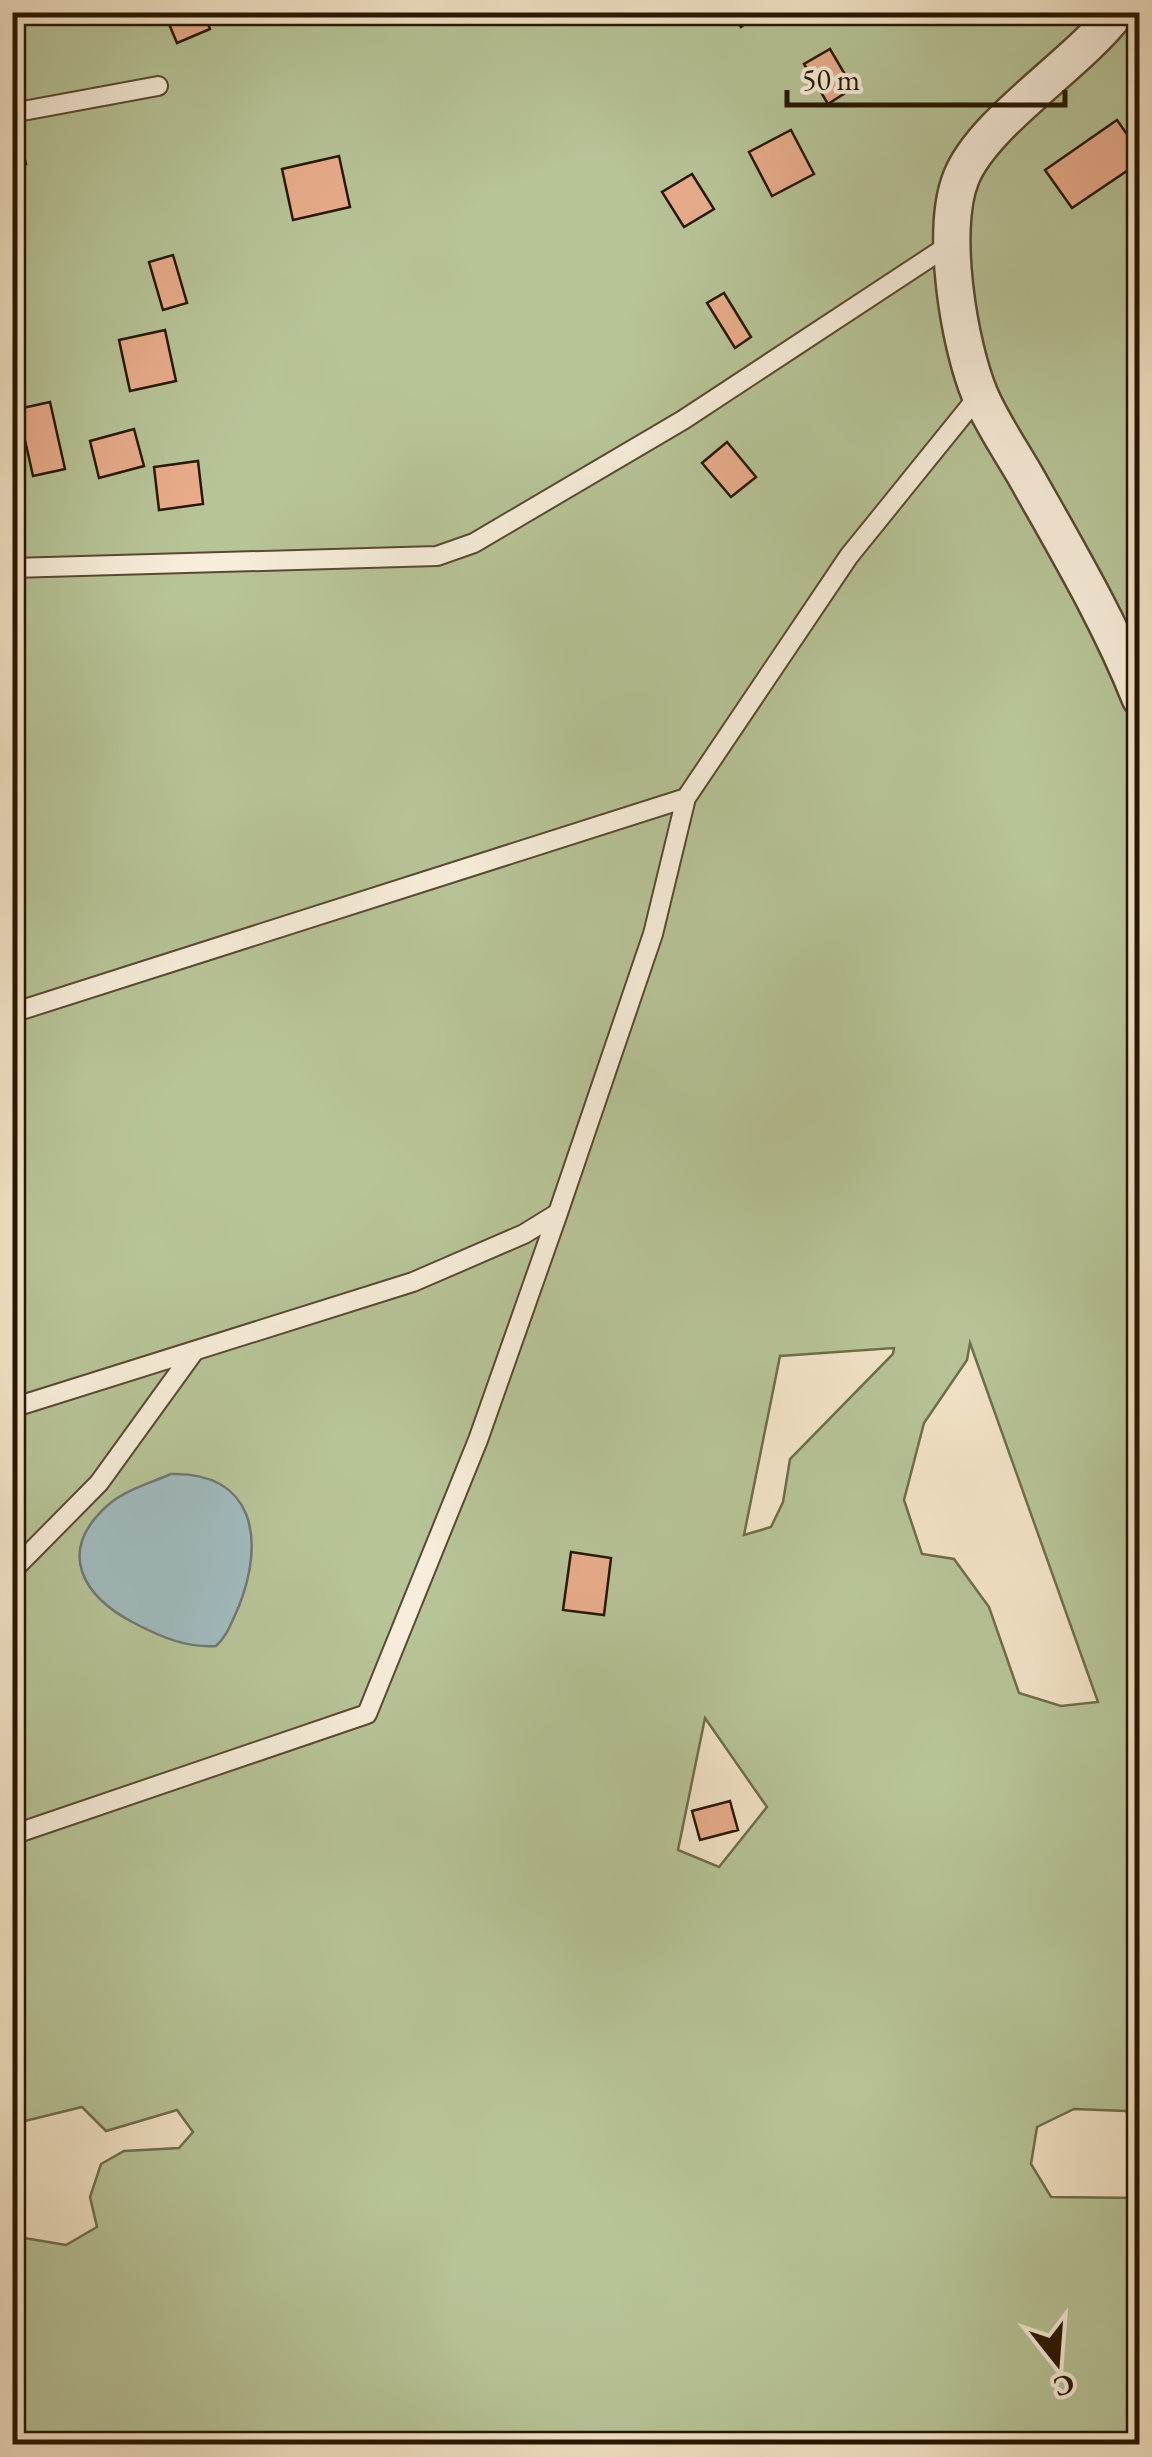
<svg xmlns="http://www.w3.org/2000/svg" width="1152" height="2457" viewBox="0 0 1152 2457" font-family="'EB Garamond',serif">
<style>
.green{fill:#b7c498;stroke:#6f6d4c;stroke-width:2.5;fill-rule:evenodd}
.water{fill:#a0bbbf;stroke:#707973;stroke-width:2.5}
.building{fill:#e9ad8c;stroke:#271600;stroke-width:2.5}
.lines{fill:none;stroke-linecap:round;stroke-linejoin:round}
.service-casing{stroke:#5a4932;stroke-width:22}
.minor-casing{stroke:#5a4932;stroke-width:40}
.service{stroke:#f7edda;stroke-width:18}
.minor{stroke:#f7edda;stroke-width:35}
</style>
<rect width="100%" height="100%" fill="#f2e3c6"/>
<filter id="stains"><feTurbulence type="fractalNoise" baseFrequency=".002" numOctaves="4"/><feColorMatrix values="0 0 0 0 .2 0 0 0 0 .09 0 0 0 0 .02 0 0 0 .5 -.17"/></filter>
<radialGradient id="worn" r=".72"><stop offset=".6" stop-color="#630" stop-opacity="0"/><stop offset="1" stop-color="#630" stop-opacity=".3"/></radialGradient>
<!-- green -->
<path class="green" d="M13,13H1139V2138L1126,2111L1074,2109L1037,2127L1031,2164L1051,2197L1139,2198V2444H13L12,2236L66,2245L97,2227L90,2197L101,2164L124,2151L179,2148L193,2132L177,2110L106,2131L82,2107L13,2124ZM970,1343L1098,1702L1061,1706L1019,1693L989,1607L954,1559L922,1554L904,1500L924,1423L967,1360ZM894,1348L893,1354L790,1459L783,1502L771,1527L744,1535L780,1356ZM705,1718L767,1807L719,1867L678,1850Z"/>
<!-- water -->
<path class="water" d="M171,1474C255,1472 265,1540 239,1606C232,1621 228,1635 216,1646C187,1648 161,1637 136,1624C83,1597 55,1552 108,1505C125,1490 150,1483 171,1474Z"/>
<!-- building -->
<path class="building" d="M164,12H203L210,29L177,43Z
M729,12H760L741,27Z
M830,49L853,88L828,104L804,64Z
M16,120L26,164L12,168V121Z
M1117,120L1140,153V162L1072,208L1045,170Z
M791,130L814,174L772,196L749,152Z
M339,156L350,207L293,220L282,169Z
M692,174L714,209L684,227L662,192Z
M173,255L187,303L163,310L149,262Z
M724,293L751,337L735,348L707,303Z
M165,330L176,381L130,391L119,340Z
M50,402L65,469L33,476L18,409Z
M134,429L144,466L99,478L90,441Z
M727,442L756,477L731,497L702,463Z
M198,461L203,504L159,510L154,467Z
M571,1552L611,1558L604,1615L563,1610Z
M730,1801L738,1830L700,1840L692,1811Z"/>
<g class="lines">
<!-- service casing -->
<g class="service-casing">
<path id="service" d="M12,113L158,86
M12,568L437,556L474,543L683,420L952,243
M12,1013L686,798
M12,1408L413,1282L524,1234L558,1213
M12,1571L99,1483L193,1353
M12,1835L367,1714L478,1440L558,1213L653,934L686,798L849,556L980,394"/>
</g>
<!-- minor casing -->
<g class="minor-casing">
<path id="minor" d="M1117,12C1077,65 983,122 961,178C940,230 959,345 980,395C992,423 1010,449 1025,475C1066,548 1109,620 1140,698"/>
</g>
<!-- service -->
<use href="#service" class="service"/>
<!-- minor -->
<use href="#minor" class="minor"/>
</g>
<!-- margin -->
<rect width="1152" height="2457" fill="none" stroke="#f2e3c6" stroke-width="50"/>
<rect x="15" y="15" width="1122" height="2427" fill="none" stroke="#271600" stroke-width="5"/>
<rect x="25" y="25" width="1102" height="2407" fill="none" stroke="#271600" stroke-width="2.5"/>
<!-- north arrow -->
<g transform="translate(1057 2362) rotate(163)" stroke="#f7edda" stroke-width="8" paint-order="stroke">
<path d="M0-8L18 38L0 25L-18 38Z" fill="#271600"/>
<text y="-15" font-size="28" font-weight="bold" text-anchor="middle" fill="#271600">С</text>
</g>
<!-- scale -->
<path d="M787 90v15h278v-15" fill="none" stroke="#271600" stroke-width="5"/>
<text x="802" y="90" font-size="30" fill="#271600" stroke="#f7edda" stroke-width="8" paint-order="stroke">50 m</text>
<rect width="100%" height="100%" filter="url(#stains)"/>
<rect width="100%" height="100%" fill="url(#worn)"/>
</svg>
